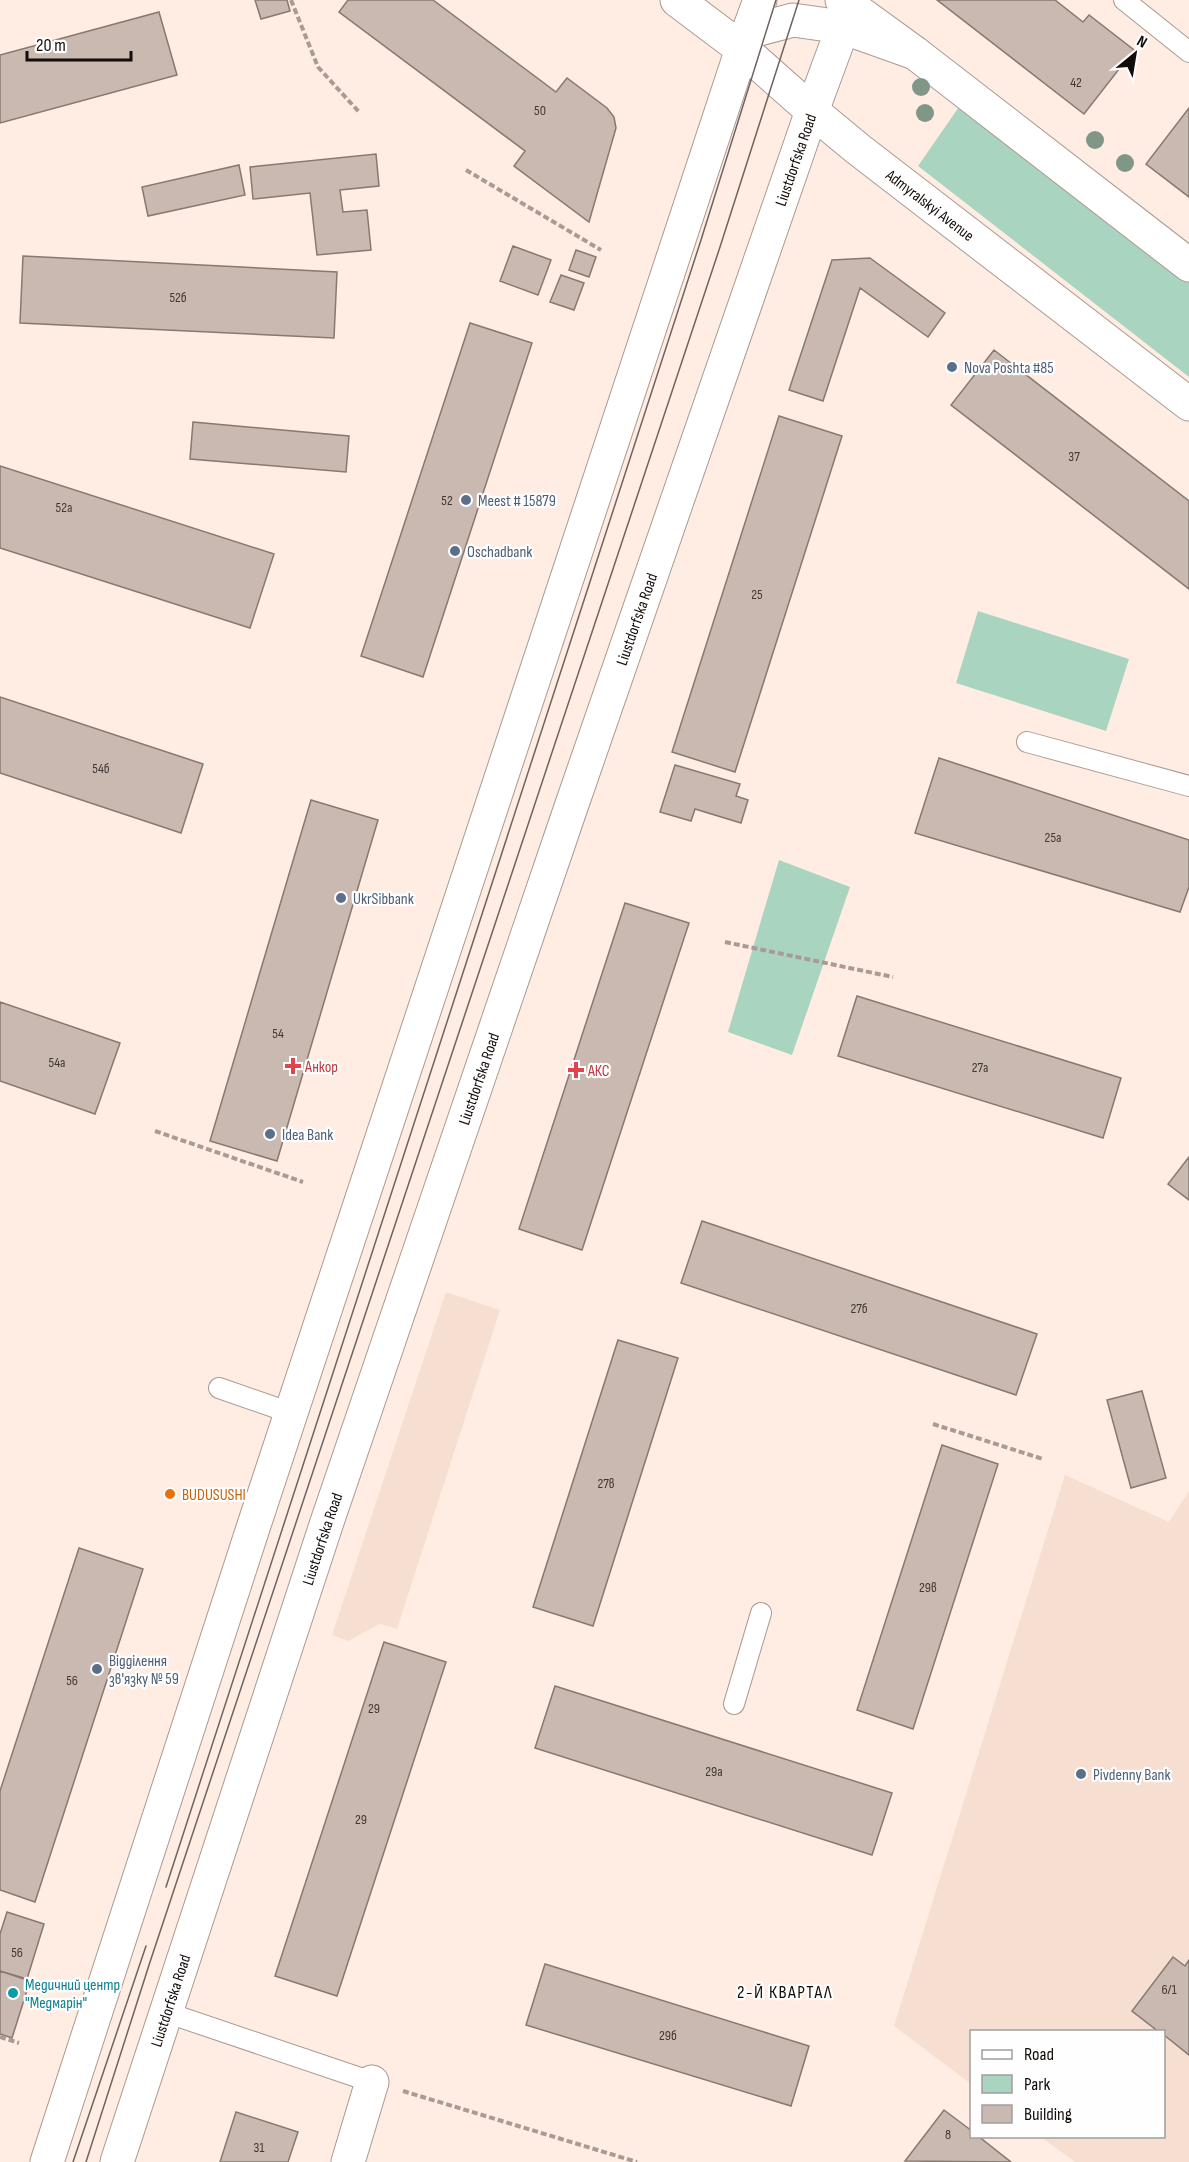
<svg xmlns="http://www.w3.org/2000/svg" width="1189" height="2162" viewBox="0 0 1189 2162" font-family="'Sofia Sans Condensed',sans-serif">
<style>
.built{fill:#f6ded1}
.green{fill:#a9d4c0}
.building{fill:#cab9b1;stroke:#877870;stroke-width:1.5}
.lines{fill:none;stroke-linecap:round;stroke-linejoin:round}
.lane-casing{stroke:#aa9a91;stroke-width:22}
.street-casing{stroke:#aa9a91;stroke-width:35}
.secondary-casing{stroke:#aa9a91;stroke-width:35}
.primary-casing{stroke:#aa9a91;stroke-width:35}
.path{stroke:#a99b94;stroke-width:4;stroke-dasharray:6 3;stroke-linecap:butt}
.lane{stroke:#fff;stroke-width:20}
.street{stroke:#fff;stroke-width:33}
.secondary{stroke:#fff;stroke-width:33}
.primary{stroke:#fff;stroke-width:33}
.tram{stroke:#6e635e;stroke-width:1.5}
.tree{fill:#809788}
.service-dot{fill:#5c6f8a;stroke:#fefefe;stroke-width:2}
.health-dot{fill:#e0444e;stroke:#fefefe;stroke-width:2}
.food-dot{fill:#e8710a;stroke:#fefefe;stroke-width:2}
.culture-dot{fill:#0f9aa8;stroke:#fefefe;stroke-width:2}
.labels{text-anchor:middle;stroke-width:4.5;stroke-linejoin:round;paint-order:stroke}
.number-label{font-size:14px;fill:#413834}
.street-label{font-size:16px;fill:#130d0a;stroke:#fefefe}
.service-label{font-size:16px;fill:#4e5e75;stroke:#fefefe;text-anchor:start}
.health-label{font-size:16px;fill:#be3a42;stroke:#fefefe;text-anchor:start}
.food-label{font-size:16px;fill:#c56008;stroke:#fefefe;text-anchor:start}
.culture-label{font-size:16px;fill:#0d838f;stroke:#fefefe;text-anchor:start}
.neighbourhood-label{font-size:18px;letter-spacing:1.5px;fill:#130d0a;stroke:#fefefe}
</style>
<rect width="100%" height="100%" fill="#ffede4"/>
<!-- built -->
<path class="built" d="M446,1292L500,1310L397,1629L380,1624L348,1641L332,1635Z
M1065,1475L1169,1522L1189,1491V2162H1075L1041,2137L1164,2136V2032H972L971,2084L894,2026Z"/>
<!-- green -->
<path class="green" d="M961,104L1189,280V377L918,166Z
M978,611L1129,659L1106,731L956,683Z
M779,860L850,887L792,1055L728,1032Z"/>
<!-- building -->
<path class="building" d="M255,0H287L290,11L261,19Z
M348,0H433L556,92L567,78L607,108L614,117L616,128L589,222L514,166L525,151L339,12Z
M937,0H1055L1083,22L1089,15L1134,50L1084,114Z
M159,12L177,75L0,123V55Z
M1189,108V197L1146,164Z
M376,154L379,186L340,190L343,212L367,210L371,250L317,255L310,193L253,199L250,167Z
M239,165L245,195L148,216L142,187Z
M513,246L551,260L538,295L500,281Z
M576,250L596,257L589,277L569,270Z
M23,256L337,272L334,338L20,323Z
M870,258L945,313L928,337L860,288L823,401L789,390L832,260Z
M561,275L584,283L574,310L550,302Z
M470,323L532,343L423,677L361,656Z
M994,350L1189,501V589L951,405Z
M779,416L842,436L735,772L672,752Z
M193,422L349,436L346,472L190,459Z
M0,466L274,554L250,628L0,548Z
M0,697L203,764L181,833L0,773Z
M939,758L1189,840V887L1180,912L915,833Z
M675,765L740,784L736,796L748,800L741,823L695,809L691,821L660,812Z
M311,800L378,820L277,1161L210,1141Z
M625,903L689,923L582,1250L519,1229Z
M857,996L1121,1078L1103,1138L838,1056Z
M0,1002L120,1043L95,1114L0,1081Z
M1189,1157V1200L1168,1184Z
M702,1221L1037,1334L1016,1395L681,1283Z
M618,1340L678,1358L593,1626L533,1607Z
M1142,1391L1166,1478L1131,1488L1107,1400Z
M942,1445L998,1464L913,1729L857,1710Z
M79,1548L143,1569L35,1902L0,1890V1791Z
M384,1642L446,1662L337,1996L275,1976Z
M555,1686L892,1793L872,1855L535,1748Z
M7,1912L44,1924L27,1979L0,1971V1934Z
M1173,1957L1185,1966L1189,1960V2055L1164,2035V2032H1159L1132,2011Z
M545,1964L809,2046L791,2106L526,2025Z
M0,1971L30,1981L12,2038L0,2034Z
M944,2110L972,2131V2136H978L1011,2162L905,2161Z
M236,2112L298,2132L288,2162H220Z"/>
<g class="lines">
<!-- lane casing -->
<g class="lane-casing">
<path id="lane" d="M1124,0L1189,52
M1027,742L1189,786
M219,1388L291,1413
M734,1704L761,1613
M165,2012L372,2082"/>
</g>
<!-- street casing -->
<g class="street-casing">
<path id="street" d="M348,2162L372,2082"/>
</g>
<!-- secondary casing -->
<g class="secondary-casing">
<g id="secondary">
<path id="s1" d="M677,0L742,49L812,111L858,149L1189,404"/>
<path d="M842,0L915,53L1189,265"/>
</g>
</g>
<!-- primary casing -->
<g class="primary-casing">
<g id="primary">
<path d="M748,32L793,20L842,27L915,53"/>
<path d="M47,2162L254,1525L742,49L760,0"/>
<path id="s2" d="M117,2162L326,1525L570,810L812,111L853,0"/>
</g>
</g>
<!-- path -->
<path class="path" d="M291,0L318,67L359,112
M466,170L601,250
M725,942L893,977
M155,1131L303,1182
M933,1424L1043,1459
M0,2037L19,2043
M403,2091L637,2162"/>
<!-- lane -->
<use href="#lane" class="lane"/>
<!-- street -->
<use href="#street" class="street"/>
<!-- secondary -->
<use href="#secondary" class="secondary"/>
<!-- primary -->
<use href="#primary" class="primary"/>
<!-- tram -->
<path class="tram" d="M166,1887L701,240L776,0
M73,2162L146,1946
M86,2162L150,1962L720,247L799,0"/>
</g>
<!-- trees -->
<g class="tree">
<circle cx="921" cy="87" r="9"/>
<circle cx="925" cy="113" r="9"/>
<circle cx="1095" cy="140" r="9"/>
<circle cx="1125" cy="163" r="9"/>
</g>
<!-- markers -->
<g class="service-dot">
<circle cx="952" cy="367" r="6"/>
<circle cx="466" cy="500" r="6"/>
<circle cx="455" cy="551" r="6"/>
<circle cx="341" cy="898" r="6"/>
<circle cx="270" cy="1134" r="6"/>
<circle cx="97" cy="1669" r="6"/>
<circle cx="1081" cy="1774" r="6"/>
</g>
<g class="health-dot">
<path d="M290 1057h6v6h6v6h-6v6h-6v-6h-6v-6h6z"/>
<path d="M573 1061h6v6h6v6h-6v6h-6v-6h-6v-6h6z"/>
</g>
<circle class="food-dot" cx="170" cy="1494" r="6"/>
<circle class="culture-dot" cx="13" cy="1993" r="6"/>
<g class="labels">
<!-- number labels -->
<g class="number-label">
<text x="1076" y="87">42</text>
<text x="540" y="115">50</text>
<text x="178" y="302">52б</text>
<text x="1074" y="461">37</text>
<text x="447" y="505">52</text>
<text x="64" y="512">52а</text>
<text x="757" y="599">25</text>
<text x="101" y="773">54б</text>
<text x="1053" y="842">25а</text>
<text x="278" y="1038">54</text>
<text x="57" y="1067">54а</text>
<text x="980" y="1072">27а</text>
<text x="859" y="1313">27б</text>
<text x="606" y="1488">27в</text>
<text x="928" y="1592">29в</text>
<text x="72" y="1685">56</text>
<text x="374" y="1713">29</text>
<text x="714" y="1776">29а</text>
<text x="361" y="1824">29</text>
<text x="17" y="1957">56</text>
<text x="1169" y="1994">6/1</text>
<text x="668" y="2040">29б</text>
<text x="948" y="2139">8</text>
<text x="259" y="2152">31</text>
</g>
<!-- street labels -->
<g class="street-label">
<text dy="6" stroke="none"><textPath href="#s2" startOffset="2114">Liustdorfska Road</textPath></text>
<text dy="6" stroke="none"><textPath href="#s1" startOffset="326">Admyralskyi Avenue</textPath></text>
<text dy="6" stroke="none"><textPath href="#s2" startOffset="1628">Liustdorfska Road</textPath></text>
<text dy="6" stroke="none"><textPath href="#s2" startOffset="1142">Liustdorfska Road</textPath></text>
<text dy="6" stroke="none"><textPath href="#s2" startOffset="656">Liustdorfska Road</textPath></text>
<text dy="6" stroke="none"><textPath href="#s2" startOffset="170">Liustdorfska Road</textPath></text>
</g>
<!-- service labels -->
<g class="service-label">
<text x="964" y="373">Nova Poshta #85</text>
<text x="478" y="506">Meest # 15879</text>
<text x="467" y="557">Oschadbank</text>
<text x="353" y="904">UkrSibbank</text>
<text x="282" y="1140">Idea Bank</text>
<text x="109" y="1666">Відділення<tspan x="109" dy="18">зв'язку № 59</tspan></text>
<text x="1093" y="1780">Pivdenny Bank</text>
</g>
<!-- health labels -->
<g class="health-label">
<text x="305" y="1072">Анкор</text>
<text x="588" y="1076">АКС</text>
</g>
<!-- food labels -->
<g class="food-label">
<text x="182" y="1500">BUDUSUSHI</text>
</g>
<!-- culture labels -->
<g class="culture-label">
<text x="25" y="1990">Медичний центр<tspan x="25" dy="18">"Медмарін"</tspan></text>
</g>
<!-- neighbourhood labels -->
<g class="neighbourhood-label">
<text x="785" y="1998">2-Й КВАРТАЛ</text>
</g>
</g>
<!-- legend -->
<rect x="970" y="2030" width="195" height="108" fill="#fefefe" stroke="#a09e9c" stroke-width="1.5"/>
<rect x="982" y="2050" width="30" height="9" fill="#ffffff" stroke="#a09e9c" stroke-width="1.5"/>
<text x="1024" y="2060" font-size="18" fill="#130d0a">Road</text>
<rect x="982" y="2075" width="30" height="18" fill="#a9d4c0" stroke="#a09e9c" stroke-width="1.5"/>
<text x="1024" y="2090" font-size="18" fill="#130d0a">Park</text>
<rect x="982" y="2105" width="30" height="18" fill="#cab9b1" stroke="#a09e9c" stroke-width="1.5"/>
<text x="1024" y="2120" font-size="18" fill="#130d0a">Building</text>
<!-- north arrow -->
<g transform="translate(1135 54) rotate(30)" stroke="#fefefe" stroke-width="4.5" paint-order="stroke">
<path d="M0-4.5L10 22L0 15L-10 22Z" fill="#130d0a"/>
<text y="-9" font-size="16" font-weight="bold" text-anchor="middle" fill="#130d0a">N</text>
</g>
<!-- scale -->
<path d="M27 51v9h104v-9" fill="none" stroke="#130d0a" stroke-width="3"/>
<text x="36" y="51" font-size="18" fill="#130d0a" stroke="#fefefe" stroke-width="4.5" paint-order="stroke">20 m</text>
</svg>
